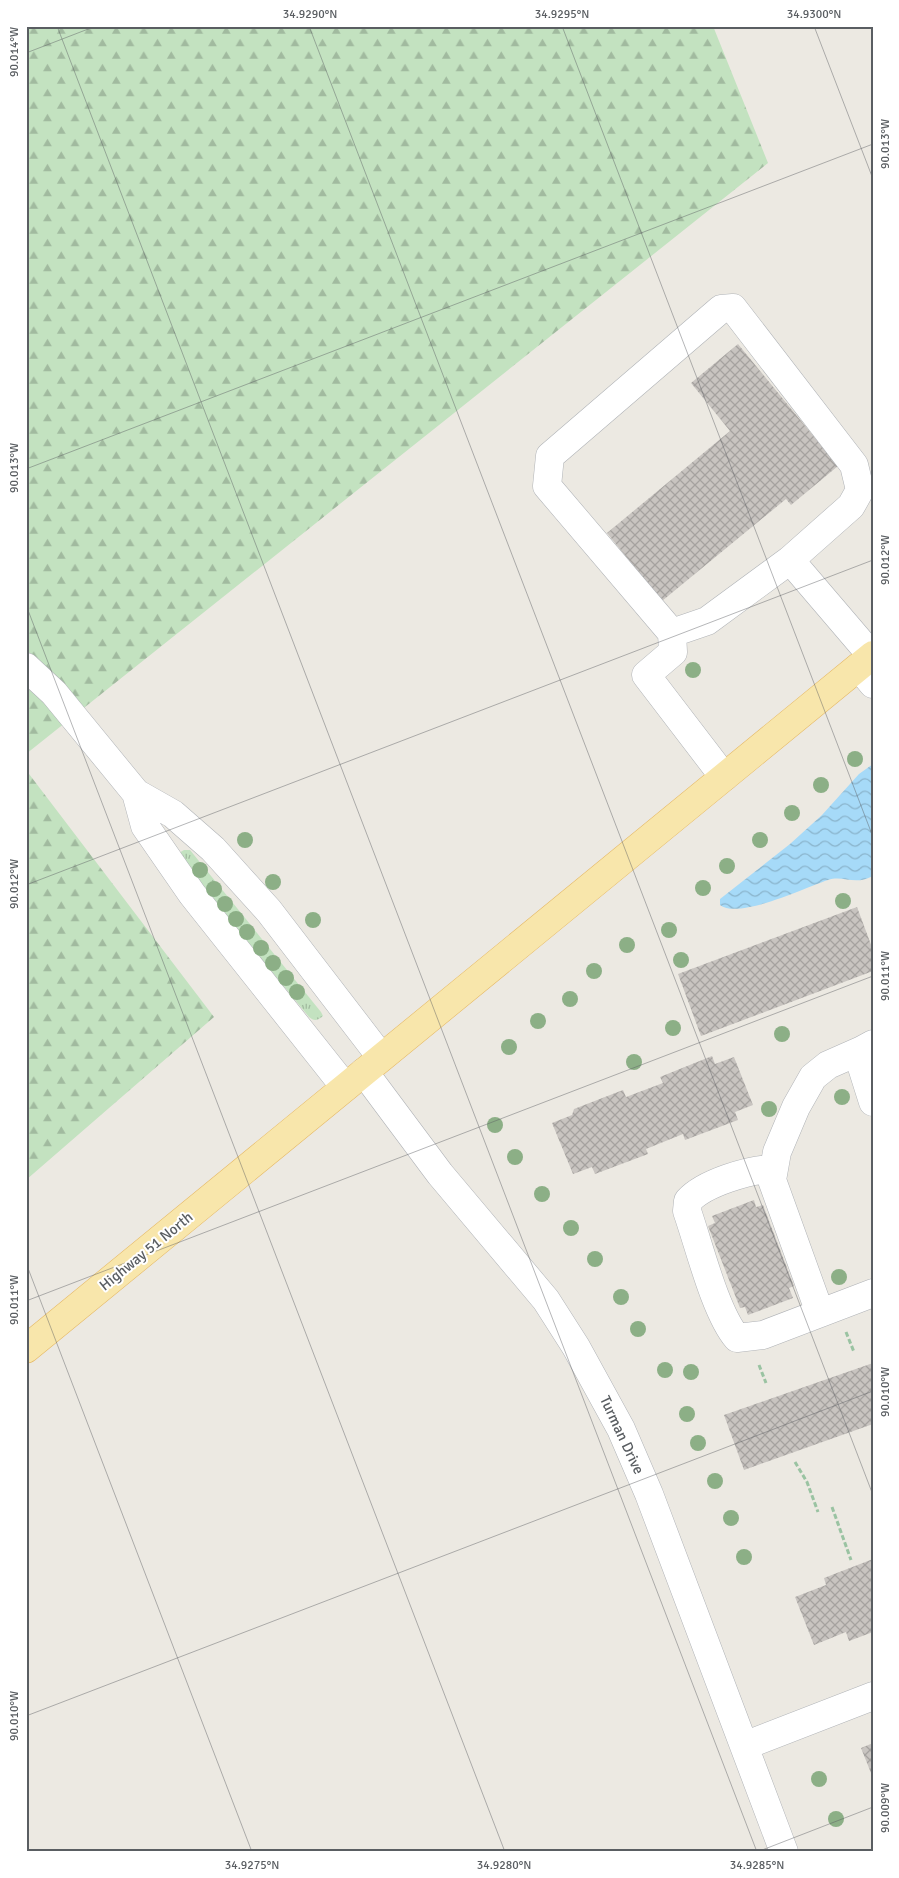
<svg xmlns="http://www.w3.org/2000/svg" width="899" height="1878" viewBox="0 0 899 1878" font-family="Signika,sans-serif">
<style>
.grass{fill:url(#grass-tufts)}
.forest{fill:url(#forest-firs)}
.water{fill:url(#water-waves)}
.building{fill:url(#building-cross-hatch)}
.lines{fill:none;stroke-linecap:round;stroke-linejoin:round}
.minor-casing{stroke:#b0b3b7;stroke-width:29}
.major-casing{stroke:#e5b762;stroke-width:29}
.path{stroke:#9ac3a2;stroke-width:3;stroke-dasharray:5 2.5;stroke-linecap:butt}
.minor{stroke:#fff;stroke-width:28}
.major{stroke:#f8e6ab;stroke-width:28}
.tree{fill:#8caf86}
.ticks{fill:none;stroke:#5a5e62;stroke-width:1;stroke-opacity:0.45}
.labels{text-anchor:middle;stroke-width:4;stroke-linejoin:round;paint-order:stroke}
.street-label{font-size:15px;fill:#5a5e62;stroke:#fff}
.neatline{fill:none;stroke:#5a5e62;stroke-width:2}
.ticks-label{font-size:12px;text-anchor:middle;fill:#5a5e62}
</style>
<defs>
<pattern id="grass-tufts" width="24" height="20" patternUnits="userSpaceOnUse" patternTransform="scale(1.25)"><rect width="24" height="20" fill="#c3e2c0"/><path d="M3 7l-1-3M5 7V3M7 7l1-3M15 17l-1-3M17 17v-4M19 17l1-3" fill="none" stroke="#a1ba9f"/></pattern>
<pattern id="forest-firs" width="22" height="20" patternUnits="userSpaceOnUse" patternTransform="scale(1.25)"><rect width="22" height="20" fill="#c3e2c0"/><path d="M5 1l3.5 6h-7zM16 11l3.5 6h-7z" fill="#a1ba9f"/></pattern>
<pattern id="water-waves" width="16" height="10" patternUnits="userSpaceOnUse" patternTransform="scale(1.25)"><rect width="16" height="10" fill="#a6daf8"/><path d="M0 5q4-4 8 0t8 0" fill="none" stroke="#8ab4cc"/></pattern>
<pattern id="building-cross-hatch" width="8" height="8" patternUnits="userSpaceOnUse" patternTransform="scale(1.25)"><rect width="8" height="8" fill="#c8c4c0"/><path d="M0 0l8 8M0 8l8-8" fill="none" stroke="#a5a29f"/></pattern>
</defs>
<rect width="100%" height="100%" fill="#ece9e2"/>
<!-- grass -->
<path class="grass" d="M184,850H190L321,1012L323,1016C317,1021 314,1021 309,1017L179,858V853Z"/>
<!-- forest -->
<path class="forest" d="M26,26H713L768,163L26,754Z
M26,770L214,1017L26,1180Z"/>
<!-- water -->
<path class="water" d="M873,764V876C854,886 844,875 828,880C806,887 739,920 720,905V899L790,844L822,815L859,774Z"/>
<!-- building -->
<path class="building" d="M738,344L838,466L791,505L786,499L662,601L607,533L730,431L691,383Z
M857,907L873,950V971L701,1036L678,974Z
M712,1056L715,1064L734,1057L753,1105L735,1112L738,1120L685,1140L683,1134L646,1149L648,1154L595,1174L592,1167L573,1174L552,1123L572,1115L574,1109L623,1090L626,1097L663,1083L660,1077Z
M754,1200L756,1207L763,1205L794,1286L789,1288L793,1298L748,1315L745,1307L740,1308L708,1226L715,1223L712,1216Z
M873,1363V1424L744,1470L724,1415Z
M873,1559V1632L849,1641L846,1632L814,1645L795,1597L826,1585L824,1578Z
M873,1743V1778L861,1748Z"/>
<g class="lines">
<!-- minor casing -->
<g class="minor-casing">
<path id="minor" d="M672,633L707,621L790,560
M26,667L54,693L136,793L173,814L213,849L269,911L381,1057
M859,667L873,684
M724,777L646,675L673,652L672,633L547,486L550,456L721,309L733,308L854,465L860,490L851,506L790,560L872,656
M136,793L145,826L192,894L345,1087
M873,1044L862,1050L861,1064L873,1102
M364,1072L440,1174L546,1300L576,1347L621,1429L649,1494L784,1852
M774,1169C750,1169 704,1183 688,1201L687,1211C699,1245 715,1312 737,1338L763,1335L873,1293
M820,1313L772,1180L777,1152L796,1107L813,1077L828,1065L862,1050
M744,1746L873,1696"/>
</g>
<!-- major casing -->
<g class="major-casing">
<path id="major" d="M26,1349L873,655"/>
</g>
<!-- path -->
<path class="path" d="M846,1332L854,1352
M759,1365L766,1383
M795,1462L807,1482L818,1512
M832,1507L851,1560"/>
<!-- minor -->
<use href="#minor" class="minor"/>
<!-- major -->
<use href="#major" class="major"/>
</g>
<!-- trees -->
<g class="tree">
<circle cx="693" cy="670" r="8"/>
<circle cx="855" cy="759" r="8"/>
<circle cx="821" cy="785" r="8"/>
<circle cx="792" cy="813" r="8"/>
<circle cx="245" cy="840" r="8"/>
<circle cx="760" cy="840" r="8"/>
<circle cx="727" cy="866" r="8"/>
<circle cx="200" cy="870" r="8"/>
<circle cx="273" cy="882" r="8"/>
<circle cx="703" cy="888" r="8"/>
<circle cx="214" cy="889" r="8"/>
<circle cx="843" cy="901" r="8"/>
<circle cx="225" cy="904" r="8"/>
<circle cx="236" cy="919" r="8"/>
<circle cx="313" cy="920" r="8"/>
<circle cx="669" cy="930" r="8"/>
<circle cx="247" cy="932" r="8"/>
<circle cx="627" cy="945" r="8"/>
<circle cx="261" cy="948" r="8"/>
<circle cx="681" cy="960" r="8"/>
<circle cx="273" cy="963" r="8"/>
<circle cx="594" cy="971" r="8"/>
<circle cx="286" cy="978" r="8"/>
<circle cx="297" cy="992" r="8"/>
<circle cx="570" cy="999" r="8"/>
<circle cx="538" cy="1021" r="8"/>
<circle cx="673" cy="1028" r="8"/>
<circle cx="782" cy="1034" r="8"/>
<circle cx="509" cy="1047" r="8"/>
<circle cx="634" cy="1062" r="8"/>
<circle cx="842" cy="1097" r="8"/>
<circle cx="769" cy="1109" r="8"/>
<circle cx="495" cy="1125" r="8"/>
<circle cx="515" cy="1157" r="8"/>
<circle cx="542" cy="1194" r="8"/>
<circle cx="571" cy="1228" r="8"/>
<circle cx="595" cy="1259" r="8"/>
<circle cx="839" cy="1277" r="8"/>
<circle cx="621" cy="1297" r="8"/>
<circle cx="638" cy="1329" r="8"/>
<circle cx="665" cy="1370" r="8"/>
<circle cx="691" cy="1372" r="8"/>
<circle cx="687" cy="1414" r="8"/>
<circle cx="698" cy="1443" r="8"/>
<circle cx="715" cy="1481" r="8"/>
<circle cx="731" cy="1518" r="8"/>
<circle cx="744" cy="1557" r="8"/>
<circle cx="819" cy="1779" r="8"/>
<circle cx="836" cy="1819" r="8"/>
</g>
<!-- ticks -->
<path class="ticks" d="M57,26L757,1852M309,26L873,1495M562,26L873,837M814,26L873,179M26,53L96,26M26,469L873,144M26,605L505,1852M26,885L873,560M26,1263L252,1852M26,1301L873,976M26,1716L873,1391M757,1852L873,1807"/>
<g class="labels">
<!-- street labels -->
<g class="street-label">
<text transform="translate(146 1251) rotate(-39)" y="5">Highway 51 North</text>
<text transform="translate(622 1435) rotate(65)" y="5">Turman Drive</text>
</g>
</g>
<!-- border -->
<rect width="899" height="1878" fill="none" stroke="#ffffff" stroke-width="55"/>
<rect x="28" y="28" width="844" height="1822" class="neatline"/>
<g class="ticks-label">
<text x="310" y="18">34.9290°N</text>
<text x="562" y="18">34.9295°N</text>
<text x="814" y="18">34.9300°N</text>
<text transform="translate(14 52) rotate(-90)" y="4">90.014°W</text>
<text transform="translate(885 144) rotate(-90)" y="4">90.013°W</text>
<text transform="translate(14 468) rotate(-90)" y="4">90.013°W</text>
<text transform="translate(885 560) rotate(-90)" y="4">90.012°W</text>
<text transform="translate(14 884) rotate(-90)" y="4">90.012°W</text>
<text transform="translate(885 976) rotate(-90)" y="4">90.011°W</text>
<text transform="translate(14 1300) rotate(-90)" y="4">90.011°W</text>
<text transform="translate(885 1392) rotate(-90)" y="4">90.010°W</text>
<text transform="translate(14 1716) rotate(-90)" y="4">90.010°W</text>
<text transform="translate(885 1808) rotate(-90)" y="4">90.009°W</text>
<text x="252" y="1869">34.9275°N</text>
<text x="504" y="1869">34.9280°N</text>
<text x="757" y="1869">34.9285°N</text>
</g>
</svg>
